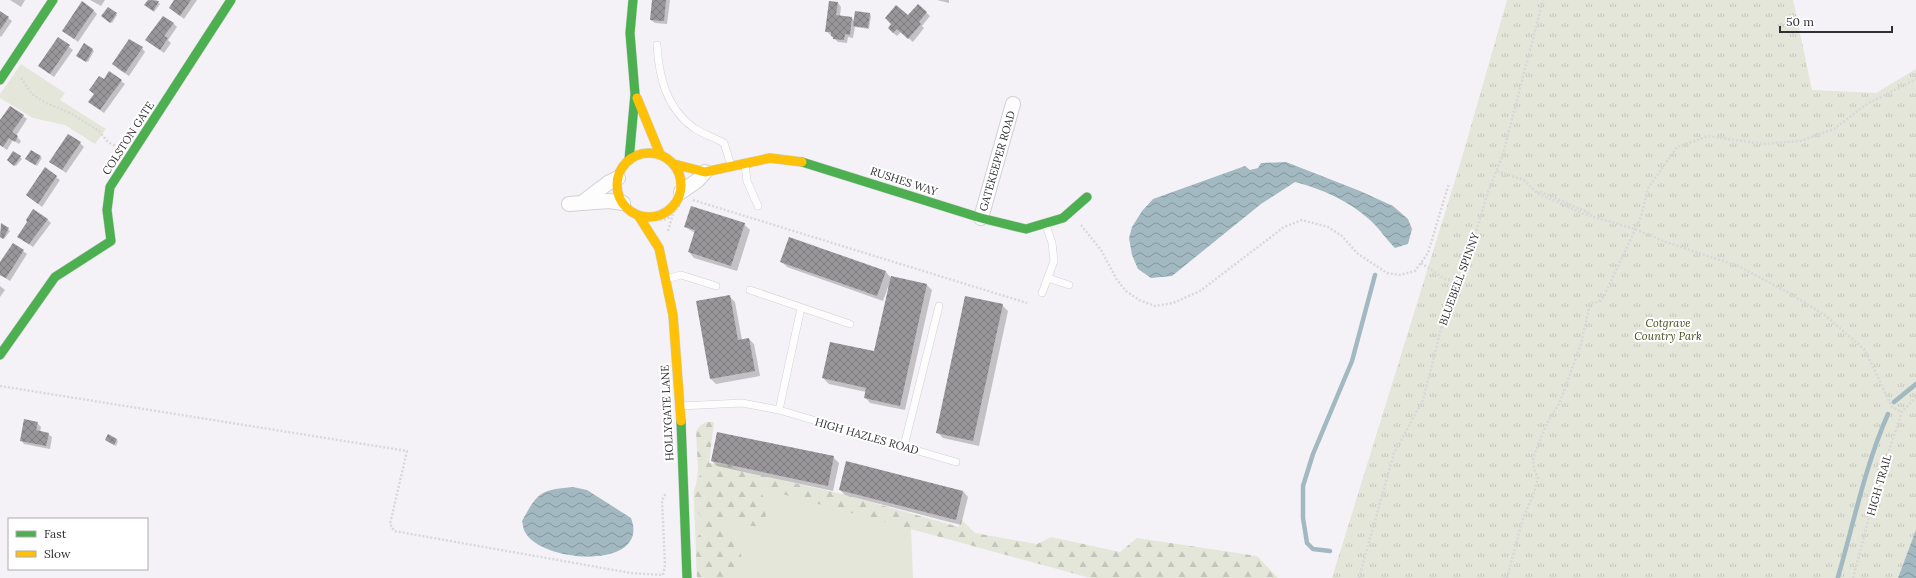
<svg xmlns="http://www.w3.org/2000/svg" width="1916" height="578" viewBox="0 0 1916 578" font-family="Lora,serif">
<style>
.grass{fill:#e3e6d8}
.forest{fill:url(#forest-firs)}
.park{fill:url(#park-tufts)}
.water{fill:url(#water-waves)}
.shadow{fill:#0003}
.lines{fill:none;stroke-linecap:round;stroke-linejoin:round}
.stream{stroke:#a2b9c2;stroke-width:4.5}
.building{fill:url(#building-cross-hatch)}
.lane-casing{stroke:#d2d0d4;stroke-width:8}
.street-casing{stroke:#d2d0d4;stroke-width:16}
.fast-casing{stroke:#d2d0d4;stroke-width:10}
.slow-casing{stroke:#d2d0d4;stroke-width:10}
.path{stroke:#d8d8d9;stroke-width:2.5;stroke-dasharray:2 2;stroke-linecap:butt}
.lane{stroke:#fefdfe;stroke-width:7}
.street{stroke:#fefdfe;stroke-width:14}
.fast{stroke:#4caf50;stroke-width:9}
.slow{stroke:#ffc107;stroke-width:9}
.labels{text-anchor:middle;stroke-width:4;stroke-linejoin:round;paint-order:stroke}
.street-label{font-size:11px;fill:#302f32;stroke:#fff}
.park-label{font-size:11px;font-style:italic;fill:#454e1d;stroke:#fff}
</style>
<defs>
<pattern id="forest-firs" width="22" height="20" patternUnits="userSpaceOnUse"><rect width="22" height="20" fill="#e3e6d8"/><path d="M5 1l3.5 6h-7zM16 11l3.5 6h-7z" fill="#c3c6ba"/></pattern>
<pattern id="park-tufts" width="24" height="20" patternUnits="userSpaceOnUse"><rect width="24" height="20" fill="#e3e6d8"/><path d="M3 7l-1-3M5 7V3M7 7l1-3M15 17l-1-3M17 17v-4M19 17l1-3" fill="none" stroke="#c3c6ba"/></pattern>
<pattern id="water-waves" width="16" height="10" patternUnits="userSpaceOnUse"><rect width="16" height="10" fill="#a2b9c2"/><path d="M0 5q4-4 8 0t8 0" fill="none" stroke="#84979e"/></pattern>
<pattern id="building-cross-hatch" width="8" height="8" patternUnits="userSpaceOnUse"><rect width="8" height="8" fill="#999699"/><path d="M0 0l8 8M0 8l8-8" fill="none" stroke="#7d7b7d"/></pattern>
</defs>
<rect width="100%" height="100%" fill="#f5f2f7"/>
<!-- grass -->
<path class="grass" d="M21,64L65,93L60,100L106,129L95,144L65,125L33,118L0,98V94Z
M698,470L911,528L913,578H697L694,502Z"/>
<!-- forest -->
<path class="forest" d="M707,422H714L709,463L730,465L738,470L842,494L959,527L961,519L975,533L1037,544L1051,537L1120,552L1137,538L1257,556L1278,578H1090L760,488C764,499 770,514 762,525C744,531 742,513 728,513L722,519L725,531L741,554C743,565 731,566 728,575L731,578H697L696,545L698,536L705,530C706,521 701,518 697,510C690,497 695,484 702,472L698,470L696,431L701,425Z"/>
<!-- park -->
<path class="park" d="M1507,0H1793L1812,90L1876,93L1916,69V578H1332L1461,161Z"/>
<!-- water -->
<path class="water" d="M1286,162L1360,191L1393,206L1408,219L1412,229L1408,244L1395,248C1386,239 1379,228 1370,220C1349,201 1322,189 1295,182L1261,204L1172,276L1151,278L1138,269L1132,255L1129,238L1132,227L1142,211L1153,199L1245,166L1250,170L1258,168L1261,163Z
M573,487L587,490L631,518C651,570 542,564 525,532C523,529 523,524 522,521C538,492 540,490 573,487Z
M1916,530V578H1898Z"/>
<!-- shadow -->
<path class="shadow" d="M10,0H25L21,7Z
M90,0H105L101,6Z
M150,0H156L160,4L154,12L146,5Z
M175,0H197L184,19L170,8Z
M653,0H670L667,24L655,23L651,20Z
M937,0H949V3Z
M838,3L841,7L840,16L852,18L855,21L870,14L871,16L869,29L855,27L853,38L848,37L847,43L838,42L826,31Z
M918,5L930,16L922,26L924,28L913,42L901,32L897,36L892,32Z
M93,10L97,14L78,42L63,30Z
M0,12L12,21L1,37L0,36Z
M116,14L117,15L112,23L104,18Z
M173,23L177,27L168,40L171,43L164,53L150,43Z
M58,38L73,50L54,77L39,66Z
M84,45L94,51L88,62L79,57Z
M142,48L145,52L129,76L117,68Z
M104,81H121L125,84L104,113L93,105Z
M23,116L27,119L16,136L21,141L19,144L13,140L7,150L0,145V122Z
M80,143L84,147L66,173L51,162Z
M20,157L22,159L16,166L9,162Z
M40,157L42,158L37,166L28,161Z
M45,169L60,180L42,207L27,195Z
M47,219L51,223L33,247L22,240L28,222Z
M2,224L10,231L4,239L0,237Z
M744,224L750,230L737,271L694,258L689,252L695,233L685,227Z
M790,238L886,272L891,278L926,284L932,290L905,410L870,403L865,397L866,392L829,384L823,378L875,352L889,288L888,287L883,301L787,267L782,262Z
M13,244L27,254L10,281L0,275V264Z
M0,286L5,290L0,297Z
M729,296L735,302L742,340L749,339L754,344L760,376L716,384L711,379Z
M1002,305L1008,311L979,446L943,438L937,432Z
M37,423L41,427L40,432L48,434L52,437L50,449L24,444L21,440Z
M109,435L118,441L116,446L107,441Z
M833,457L839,463L833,491L717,466L712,461Z
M840,490L963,491L968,497L961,525L845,495Z"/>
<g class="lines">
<!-- stream -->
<path class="stream" d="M1894,402L1916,384
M1330,551L1313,549L1307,543L1303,518V486L1313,454L1352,361L1375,275
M1838,577C1854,522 1865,466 1888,414"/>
</g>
<!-- building -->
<path class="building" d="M148,0L159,1L153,11L144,5Z
M174,0H191L180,16L169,8Z
M652,0H666L664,21L650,20Z
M82,1L94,10L74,39L62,31Z
M829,1L838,2L836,15L852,17L850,35L845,34L844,40L833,39V37L831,36V32H825Z
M918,4L927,12L919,22L921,24L908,39L897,29L893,33L888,28L891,24L885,18L896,5L908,15Z
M108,7L117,13L110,23L101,16Z
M0,11L9,17L0,30Z
M855,11L870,13L868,28L853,26Z
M163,16L174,23L164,36L168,38L160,50L145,40Z
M58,37L70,45L50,74L38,66Z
M129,39L143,47L125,73L112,64Z
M84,43L93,49L86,62L76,56Z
M109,71L122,80L100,110L88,102L94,94L89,90L99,76L104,79Z
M10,106L24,115L12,132L18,136L15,142L9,138L3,147L0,145V120Z
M68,134L81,142L62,170L49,162Z
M31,150L41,156L35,165L25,159Z
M13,151L21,156L14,166L7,160Z
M45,167L57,176L38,204L26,195Z
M691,206L745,223L731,266L688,252L695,230L684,227Z
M33,209L48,219L29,244L17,237L27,222L26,220Z
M1,223L9,228L3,239L0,237Z
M789,237L886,271L877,296L780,262Z
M13,243L24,250L6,278L0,275V262Z
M891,276L927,284L900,406L864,398L866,388L822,378L830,342L874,351Z
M730,295L738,340L749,338L755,371L710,379L696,301Z
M965,296L1003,304L973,441L936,433Z
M24,419L38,422L36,430L49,433L46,446L20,441Z
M717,432L834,456L828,486L711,461Z
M108,434L117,439L114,445L105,440Z
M846,461L963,491L956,520L839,490Z"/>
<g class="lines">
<!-- lane casing -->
<g class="lane-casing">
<path id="lane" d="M657,45C659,77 666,108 694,128C703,134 715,138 724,143L731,165
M745,165L747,181L758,206
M1048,278L1069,285
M666,279L681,275L716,286
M750,290L850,324
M1042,293L1054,261L1052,243L1046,225
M680,406L742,403L779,410L956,462
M779,410L801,308
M904,446L939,306"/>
</g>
<!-- street casing -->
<g class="street-casing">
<path id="street" d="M681,192L698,180L705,172
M583,202L608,183L618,178
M569,204L609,201L623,203
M981,218L1013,104"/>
</g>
<!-- fast casing -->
<g class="fast-casing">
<path id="fast" d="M0,80L53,0
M629,160L635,94L630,33L633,0
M802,162L981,218L1026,229L1063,218L1087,197
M0,355L55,277L111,241L107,210L110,187L231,0
M681,421L687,578"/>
</g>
<!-- slow casing -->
<g class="slow-casing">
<path id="slow" d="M637,98L660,154
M617 185a32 32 0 1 1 64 0a32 32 0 1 1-64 0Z
M674,164L705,172L770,158L802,162
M638,215L659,248L673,315L681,421"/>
</g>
<!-- path -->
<path class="path" d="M21,78L32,94L44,102L72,114L99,131L108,142L117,147
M1497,171L1524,180L1537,193L1584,214L1635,229L1666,242L1738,266L1791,294L1826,316L1865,350L1892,407L1902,412
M1537,193L1539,191L1587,212L1592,215
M693,200L1027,303
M660,220L667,219L680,205
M1081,225L1101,250L1117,280L1126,291L1139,300L1155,306L1173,303L1200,291L1284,227L1302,220L1328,227L1342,236L1358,254L1387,273L1400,275L1415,271L1428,253L1449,183
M668,231L673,214
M1421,263L1445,279L1459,281
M0,386L407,451L390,524L394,531L631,573L663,575L665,565L662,500L666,493
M1359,578L1394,453L1423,400L1445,313L1470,252L1488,192L1503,154L1543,0
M1507,578L1523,518L1533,496L1538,478L1534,468L1533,458L1547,423L1559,404L1581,344L1589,308L1592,303L1599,302L1604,296L1641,217L1648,188L1677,147L1708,136L1763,144L1800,141L1834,129L1867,104L1916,79
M1853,578L1879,480L1902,412L1916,397"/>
<!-- lane -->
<use href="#lane" class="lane"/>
<!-- street -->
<use href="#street" class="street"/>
<!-- fast -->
<use href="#fast" class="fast"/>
<!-- slow -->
<use href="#slow" class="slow"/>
</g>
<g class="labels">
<!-- street labels -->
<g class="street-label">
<text transform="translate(128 138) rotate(-57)" y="4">COLSTON GATE</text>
<text transform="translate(997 161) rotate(-74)" y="4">GATEKEEPER ROAD</text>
<text transform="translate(904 181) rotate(18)" y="4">RUSHES WAY</text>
<text transform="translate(1459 279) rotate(-70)" y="4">BLUEBELL SPINNY</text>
<text transform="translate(667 413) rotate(-93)" y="4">HOLLYGATE LANE</text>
<text transform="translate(867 436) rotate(16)" y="4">HIGH HAZLES ROAD</text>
<text transform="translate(1879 485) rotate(-74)" y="4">HIGH TRAIL</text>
</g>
<!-- park labels -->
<g class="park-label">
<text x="1668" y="327">Cotgrave<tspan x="1668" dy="13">Country Park</tspan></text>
</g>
</g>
<!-- legend -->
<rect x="8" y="518" width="140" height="52" fill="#ffffff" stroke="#acacad"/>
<rect x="16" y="531" width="20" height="6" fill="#4caf50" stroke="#acacad"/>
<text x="44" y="538" font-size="12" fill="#302f32">Fast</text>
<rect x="16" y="551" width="20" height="6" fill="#ffc107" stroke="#acacad"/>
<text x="44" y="558" font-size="12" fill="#302f32">Slow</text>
<!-- scale -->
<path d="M1780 26v6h112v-6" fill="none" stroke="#302f32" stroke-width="2"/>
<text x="1786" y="26" font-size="12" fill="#302f32" stroke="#ffffff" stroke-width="3" paint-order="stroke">50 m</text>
</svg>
